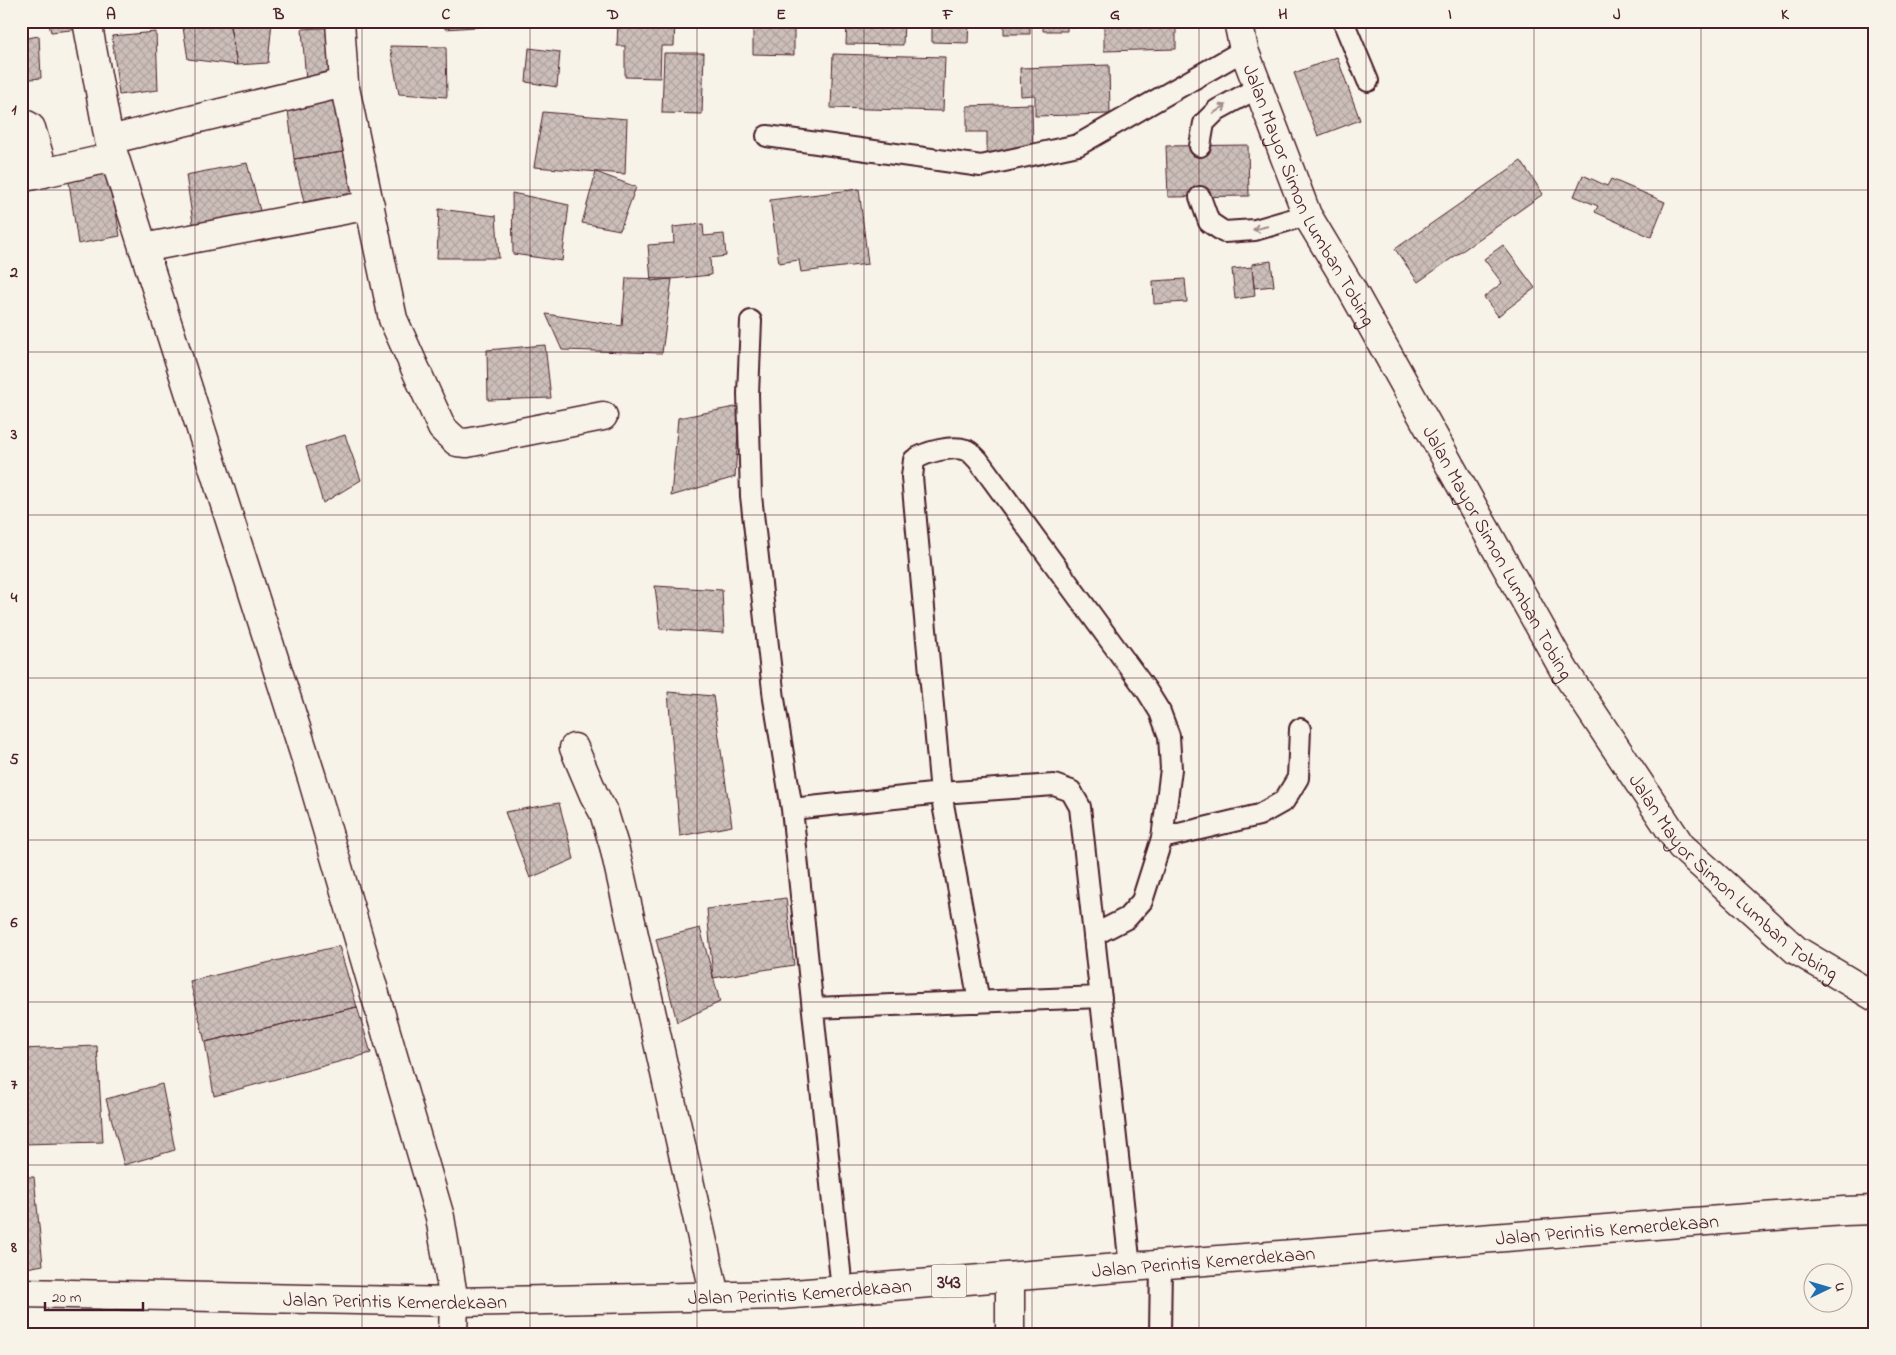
<svg xmlns="http://www.w3.org/2000/svg" width="1896" height="1355" viewBox="0 0 1896 1355" font-family="'Indie Flower',sans-serif">
<style>
.building{fill:url(#building-cross-hatch);stroke:#4a1f2b}
.lines{fill:none;stroke-linecap:round;stroke-linejoin:round}
.lane-casing{stroke:#4a1f2b;stroke-width:24}
.street-casing{stroke:#4a1f2b;stroke-width:31}
.primary-casing{stroke:#4a1f2b;stroke-width:31}
.lane{stroke:#f7f3e8;stroke-width:20}
.street{stroke:#f7f3e8;stroke-width:28}
.primary{stroke:#f7f3e8;stroke-width:28}
.oneway{stroke:#a0898a}
.grid{fill:none;stroke:#4a1f2b;stroke-width:1;stroke-opacity:0.55}
.labels{text-anchor:middle;stroke-width:4.5;stroke-linejoin:round;paint-order:stroke}
.shield{fill:#f7f3e8;stroke:#7e5f64;stroke-width:1}
.shield-label{font-size:19px;font-weight:bold;fill:#4a1f2b}
.street-label{font-size:20px;fill:#4a1f2b;stroke:#f7f3e8}
.neatline{fill:none;stroke:#4a1f2b;stroke-width:2}
.grid-label{font-size:16px;text-anchor:middle;font-weight:bold;fill:#4a1f2b}
</style>
<defs>
<pattern id="building-cross-hatch" width="8" height="8" patternUnits="userSpaceOnUse" patternTransform="scale(1.25)"><rect width="8" height="8" fill="#ccbfb9"/><path d="M0 0l8 8M0 8l8-8" fill="none" stroke="#b1a49f"/></pattern>
</defs>
<rect width="100%" height="100%" fill="#f7f3e8"/>
<filter id="ink" filterUnits="userSpaceOnUse"><feTurbulence type="fractalNoise" baseFrequency=".02" numOctaves="2"/><feDisplacementMap in="SourceGraphic" scale="10" xChannelSelector="R" yChannelSelector="G"/><feConvolveMatrix kernelMatrix="1 2 1 2 8 2 1 2 1" color-interpolation-filters="sRGB"/></filter>
<g filter="url(#ink)">
<!-- building -->
<path class="building" d="M48,21H79L81,29L51,32Z
M182,21H229L237,65L188,59Z
M229,21H272L268,63L237,65Z
M445,21H505L506,25L445,29Z
M618,21H675L674,46H661L660,78L625,77V46H617Z
M753,21H794V55L753,54Z
M847,21H904L903,45L846,44Z
M932,21H969L968,43L932,42Z
M1004,21H1030V34H1004Z
M1043,21H1067V31H1043Z
M1071,21H1176V49L1104,51V26L1071,27Z
M340,27L343,75L306,82L302,29Z
M156,32L158,90L119,95L112,36Z
M39,36L41,78L21,80V39Z
M390,46L446,47L447,97L399,94Z
M529,48L560,52L557,87L526,82Z
M664,53H704L702,114L662,113Z
M833,54L945,57L943,111L831,108Z
M1337,57L1360,120L1318,136L1294,73Z
M1109,65L1110,114L1035,116V95L1021,96L1020,68Z
M340,97L350,151L294,159L288,110Z
M1032,104L1033,153L987,154V132H967V106Z
M543,112L627,119L625,174L534,167Z
M1248,145L1249,196L1168,197L1166,146Z
M350,151L357,194L304,202L294,159Z
M1521,161L1543,194L1418,282L1395,249Z
M247,163L264,225L194,230L186,175Z
M596,172L636,187L620,230L582,223Z
M109,173L120,236L78,244L69,182Z
M1583,175L1607,186L1611,179L1665,202L1651,237L1595,212L1598,206L1574,196Z
M859,189L868,264L801,272L799,260L779,263L770,200Z
M512,193L569,205L562,261L513,254Z
M439,209L496,216L499,258H437Z
M703,224L704,236L724,234L726,256L710,258L711,275L651,281L648,245L674,243L673,227Z
M1503,245L1535,288L1498,316L1484,297L1502,283L1484,259Z
M1271,261L1274,286L1254,288L1252,264Z
M1252,267L1255,296L1235,299L1232,269Z
M626,278L672,279L662,353L562,350L546,314L622,326Z
M1185,279L1187,302L1154,304L1153,281Z
M545,345L551,398L488,400L487,350Z
M740,406L735,477L671,496L678,418Z
M345,435L361,480L323,503L306,447Z
M655,586L722,590L724,633L660,629Z
M668,692L713,696L732,826L680,836Z
M559,803L574,859L530,878L505,812Z
M786,898L794,965L713,978L707,909Z
M700,928L720,1002L677,1022L656,939Z
M339,946L357,1007L205,1042L190,981Z
M357,1007L371,1053L214,1096L205,1042Z
M97,1046L103,1142L23,1144L21,1049Z
M162,1084L175,1150L124,1165L106,1099Z
M21,1177H34L43,1265L21,1269Z"/>
<g class="lines">
<!-- lane casing -->
<g class="lane-casing">
<path id="lane" d="M1343,21L1368,81
M767,136L981,166L1078,145L1244,50
M1200,146L1204,123L1217,110L1259,87
M1200,197L1209,222L1224,232L1255,230L1307,215
M751,321L748,394L751,496L774,699L792,809
M1162,838L1259,815L1284,801L1298,778L1300,729
M979,1002L941,793L912,477L914,460C925,452 952,445 966,450C970,451 975,457 978,460L1147,691L1160,712L1169,736L1171,769L1162,838L1142,901L1127,918L1094,935
M813,1008L1101,997
M842,1290L792,809L941,793L1054,785L1071,791L1080,807L1130,1267
M1160,1334L1161,1264"/>
</g>
<!-- street casing -->
<g class="street-casing">
<path id="street" d="M87,21L109,140L312,778L440,1217L454,1302L453,1334
M340,21L344,83L393,319L442,428L457,442L467,443L603,416
M21,127L27,125L31,128L44,173
M109,140L344,83
M21,178L114,157
M143,248L370,205
M574,748L594,795L604,813L614,846L715,1296
M1010,1277V1334"/>
</g>
<!-- primary casing -->
<g class="primary-casing">
<g id="primary">
<path id="s1" d="M1238,21L1244,50L1307,215L1352,290L1564,670L1681,846L1796,950L1875,997"/>
<path id="s2" d="M21,1293L454,1302L781,1295L1680,1223L1844,1211L1875,1210"/>
</g>
</g>
<!-- lane -->
<use href="#lane" class="lane"/>
<!-- street -->
<use href="#street" class="street"/>
<!-- primary -->
<use href="#primary" class="primary"/>
</g>
<!-- one-way arrows -->
<defs><path id="oneway-shaft" d="M-6 0H5M1.5-3L5.5 0L1.5 3" fill="none" stroke-width="1.6" stroke-linecap="round" stroke-linejoin="round" transform="scale(1.25)"/></defs>
<g class="oneway">
<use href="#oneway-shaft" transform="translate(1220 109) rotate(-34)"/>
<use href="#oneway-shaft" transform="translate(1260 228) rotate(167)"/>
</g>
</g>
<!-- grid -->
<path class="grid" d="M195,21V1334M362,21V1334M530,21V1334M697,21V1334M864,21V1334M1032,21V1334M1199,21V1334M1366,21V1334M1534,21V1334M1701,21V1334M21,190H1875M21,352H1875M21,515H1875M21,678H1875M21,840H1875M21,1002H1875M21,1165H1875"/>
<g class="labels">
<!-- shield labels -->
<rect class="shield" x="931.5" y="1264.5" width="35" height="33" rx="4"/>
<g class="shield-label">
<text x="949" y="1288">343</text>
</g>
<!-- street labels -->
<g class="street-label">
<text dy="7" stroke="none"><textPath href="#s1" startOffset="189">Jalan Mayor Simon Lumban Tobing</textPath></text>
<text dy="7" stroke="none"><textPath href="#s1" startOffset="594">Jalan Mayor Simon Lumban Tobing</textPath></text>
<text dy="7" stroke="none"><textPath href="#s1" startOffset="999">Jalan Mayor Simon Lumban Tobing</textPath></text>
<text dy="7" stroke="none"><textPath href="#s2" startOffset="1589">Jalan Perintis Kemerdekaan</textPath></text>
<text dy="7" stroke="none"><textPath href="#s2" startOffset="1184">Jalan Perintis Kemerdekaan</textPath></text>
<text dy="7" stroke="none"><textPath href="#s2" startOffset="779">Jalan Perintis Kemerdekaan</textPath></text>
<text dy="7" stroke="none"><textPath href="#s2" startOffset="374">Jalan Perintis Kemerdekaan</textPath></text>
</g>
</g>
<!-- margin -->
<rect width="1896" height="1355" fill="none" stroke="#f7f3e8" stroke-width="55"/>
<!-- north arrow -->
<g transform="translate(1828 1288) rotate(85)"><circle r="24" fill="#f7f3e8" stroke="#b29e9c"/>
<path d="M0-4L9 19L0 12L-9 19Z" fill="#1f6fb2"/>
<text y="-8" font-size="14" font-weight="bold" text-anchor="middle" fill="#4a1f2b">U</text>
</g>
<!-- scale -->
<path d="M45 1302v8h98v-8" fill="none" stroke="#4a1f2b" stroke-width="2.5"/>
<text x="52" y="1302" font-size="15" fill="#4a1f2b" stroke="#f7f3e8" stroke-width="4" paint-order="stroke">20 m</text>
<rect x="28" y="28" width="1840" height="1300" class="neatline"/>
<g class="grid-label">
<text x="111" y="19">A</text>
<text x="279" y="19">B</text>
<text x="446" y="19">C</text>
<text x="613" y="19">D</text>
<text x="781" y="19">E</text>
<text x="948" y="19">F</text>
<text x="1115" y="19">G</text>
<text x="1283" y="19">H</text>
<text x="1450" y="19">I</text>
<text x="1617" y="19">J</text>
<text x="1785" y="19">K</text>
<text x="14" y="114">1</text>
<text x="14" y="277">2</text>
<text x="14" y="439">3</text>
<text x="14" y="602">4</text>
<text x="14" y="764">5</text>
<text x="14" y="927">6</text>
<text x="14" y="1089">7</text>
<text x="14" y="1252">8</text>
</g>
</svg>
